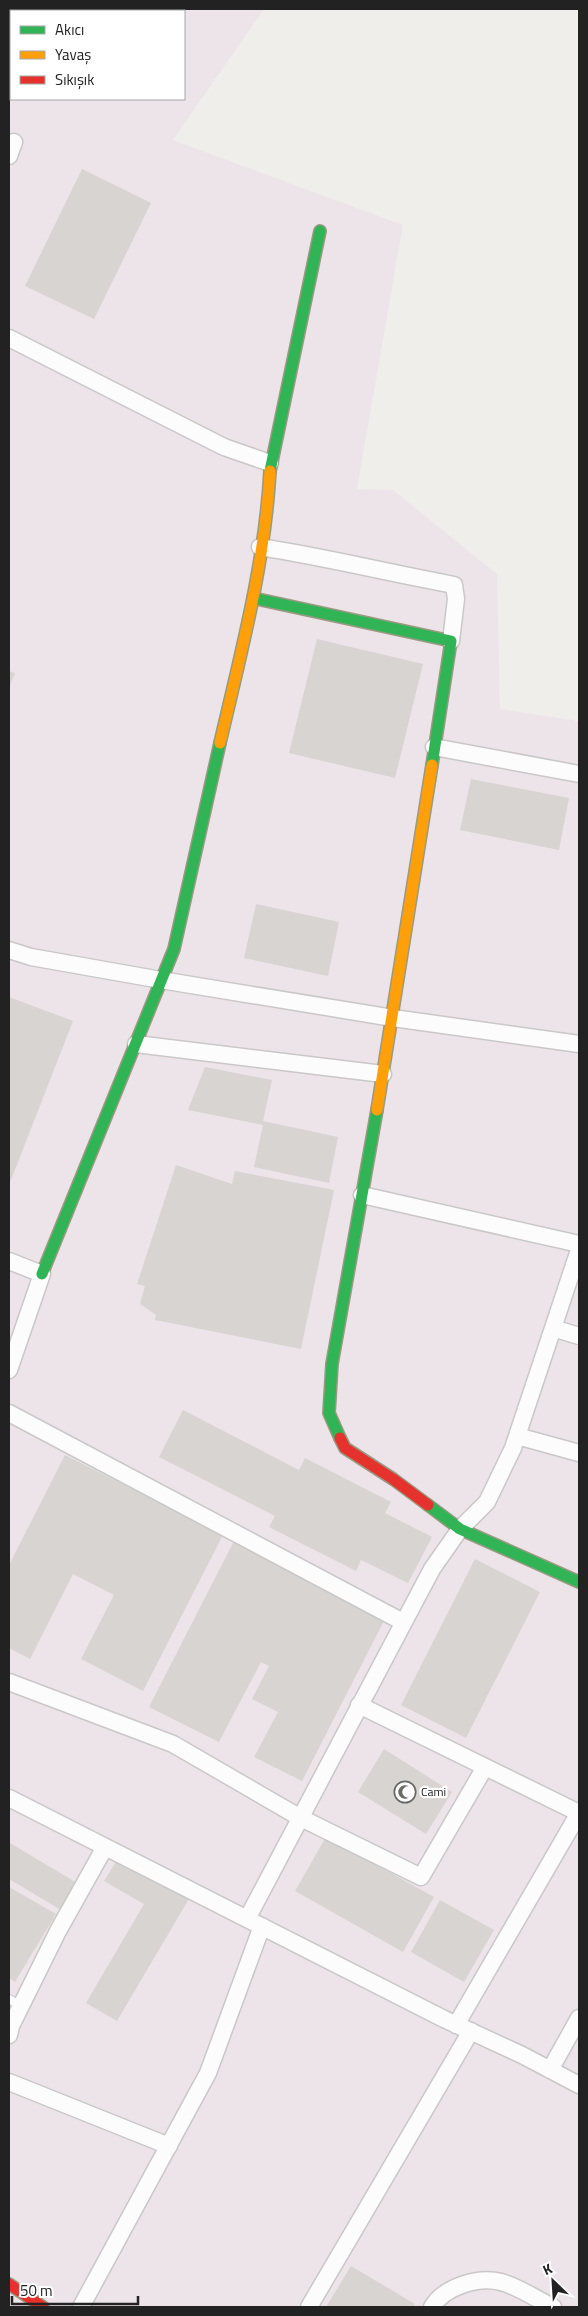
<svg xmlns="http://www.w3.org/2000/svg" width="588" height="2316" viewBox="0 0 588 2316" font-family="'Titillium Web',sans-serif">
<style>
.industrial{fill:#ede4e9;fill-rule:evenodd}
.building{fill:#d7d4d2}
.lines{fill:none;stroke-linecap:round;stroke-linejoin:round}
.lane-casing{stroke:#c9c8c7;stroke-width:10}
.street-casing{stroke:#c9c8c7;stroke-width:19}
.fast-casing{stroke:#999a82;stroke-width:14}
.slow-casing{stroke:#999a82;stroke-width:14}
.jam-casing{stroke:#999a82;stroke-width:14}
.lane{stroke:#fdfcfc;stroke-width:8}
.street{stroke:#fdfcfc;stroke-width:16}
.fast{stroke:#30b455;stroke-width:11}
.slow{stroke:#ff9f0a;stroke-width:11}
.jam{stroke:#e5322d;stroke-width:11}
.labels{text-anchor:middle;stroke-width:4.5;stroke-linejoin:round;paint-order:stroke}
.poi-label{font-size:12px;fill:#222;stroke:#fff;text-anchor:start}
</style>
<rect width="100%" height="100%" fill="#f0eeeb"/>
<!-- industrial -->
<path class="industrial" d="M9,9H264L173,140L403,225L357,489L393,490L497,574L500,709L579,721V2307H9ZM11,11H184V99H11Z"/>
<!-- building -->
<path class="building" d="M9,9H34L33,11H11V68L9,75Z
M82,169L151,203L94,319L25,286Z
M317,639L423,664L395,778L289,753Z
M9,671L15,673L9,688Z
M471,779L569,798L559,850L460,830Z
M256,904L339,922L328,976L244,958Z
M9,997L73,1021L9,1185Z
M205,1067L272,1080L263,1121L338,1137L329,1183L254,1167L263,1125L188,1110Z
M176,1165L232,1184L235,1171L334,1190L301,1349L155,1320L156,1315L140,1304L145,1286L137,1284Z
M183,1410L299,1470L305,1458L391,1502L385,1513L432,1537L408,1583L361,1560L356,1571L269,1527L275,1516L159,1457Z
M65,1455L223,1535L143,1691L81,1659L114,1595L73,1574L30,1659L9,1648V1565Z
M234,1541L388,1613L302,1781L254,1757L278,1712L252,1699L269,1666L261,1662L219,1742L149,1707Z
M475,1559L540,1592L466,1738L401,1705Z
M384,1749L452,1792L426,1834L358,1792Z
M326,1837L434,1897L403,1952L295,1891Z
M10,1843L77,1883L61,1910L9,1879Z
M117,1860L190,1897L117,2021L86,2003L144,1904L104,1881Z
M9,1887L56,1914L15,1982L9,1978Z
M440,1900L494,1930L464,1982L411,1952Z
M351,2266L415,2304L413,2307H326Z"/>
<g class="lines">
<!-- lane casing -->
<g class="lane-casing">
<path id="lane" d="M9,1999L21,2006"/>
</g>
<!-- street casing -->
<g class="street-casing">
<path id="street" d="M9,156L14,142
M9,338L224,447L270,463
M260,547C325,557 389,573 454,585L456,599L451,641
M434,747L579,774
M9,950L31,957L161,980L393,1018L579,1044
M136,1044L383,1074
M362,1195L579,1244
M9,1261L42,1274L9,1370
M553,1328L579,1336
M9,1413L403,1622
M517,1436L579,1453
M9,1682L173,1744L299,1817L421,1877L485,1767
M359,1705L579,1813
M9,1798L444,2019L522,2055L579,2085
M247,1919L432,1569L460,1529L487,1502L513,1448L579,1250
M456,2025L579,1813
M9,2035L11,2026L58,1931L105,1847
M550,2070L579,2018
M9,2082L169,2146
M81,2307L208,2073L262,1926
M309,2307L471,2031
M432,2307C444,2287 478,2276 501,2282C517,2286 538,2300 553,2307"/>
</g>
<!-- fast casing -->
<g class="fast-casing">
<path id="fast" d="M270,471L320,231
M253,598L451,641L432,765
M42,1274L174,949L220,743
M340,1438L329,1413L332,1364L377,1110
M428,1505L460,1529L579,1582"/>
</g>
<!-- slow casing -->
<g class="slow-casing">
<path id="slow" d="M220,743C241,653 265,563 270,471
M377,1110L432,765"/>
</g>
<!-- jam casing -->
<g class="jam-casing">
<path id="jam" d="M340,1438L345,1448L393,1479L428,1505
M9,2284L43,2307"/>
</g>
<!-- lane -->
<use href="#lane" class="lane"/>
<!-- street -->
<use href="#street" class="street"/>
<!-- fast -->
<use href="#fast" class="fast"/>
<!-- slow -->
<use href="#slow" class="slow"/>
<!-- jam -->
<use href="#jam" class="jam"/>
</g>
<!-- icons -->
<defs>
<g id="mosque-ring" transform="scale(1.125)"><circle r="9.5" fill="#fff" stroke="#6a6968" stroke-width="1.5"/><path d="M3.5-4.9A6 6 0 1 0 3.5 4.9A5 5 0 1 1 3.5-4.9Z" fill="#6a6968"/></g>
</defs>
<g fill-rule="evenodd">
<use href="#mosque-ring" x="405" y="1792"/>
</g>
<g class="labels">
<!-- poi labels -->
<g class="poi-label">
<text x="421" y="1796">Cami</text>
</g>
</g>
<!-- border -->
<rect width="588" height="2316" fill="none" stroke="#222222" stroke-width="20"/>
<!-- legend -->
<rect x="10" y="10" width="175" height="90" fill="#ffffff" stroke="#a7a7a7"/>
<rect x="20" y="26" width="25" height="8" fill="#30b455" stroke="#a7a7a7"/>
<text x="55" y="35" font-size="15" fill="#222222">Akıcı</text>
<rect x="20" y="51" width="25" height="8" fill="#ff9f0a" stroke="#a7a7a7"/>
<text x="55" y="60" font-size="15" fill="#222222">Yavaş</text>
<rect x="20" y="76" width="25" height="8" fill="#e5322d" stroke="#a7a7a7"/>
<text x="55" y="85" font-size="15" fill="#222222">Sıkışık</text>
<!-- north arrow -->
<g transform="translate(553 2281) rotate(335)" stroke="#ffffff" stroke-width="4" paint-order="stroke">
<path d="M0-4L9 19L0 12L-9 19Z" fill="#222222"/>
<text y="-8" font-size="14" font-weight="bold" text-anchor="middle" fill="#222222">K</text>
</g>
<!-- scale -->
<path d="M12 2296v8h126v-8" fill="none" stroke="#222222" stroke-width="2.5"/>
<text x="20" y="2296" font-size="15" fill="#222222" stroke="#ffffff" stroke-width="4" paint-order="stroke">50 m</text>
</svg>
